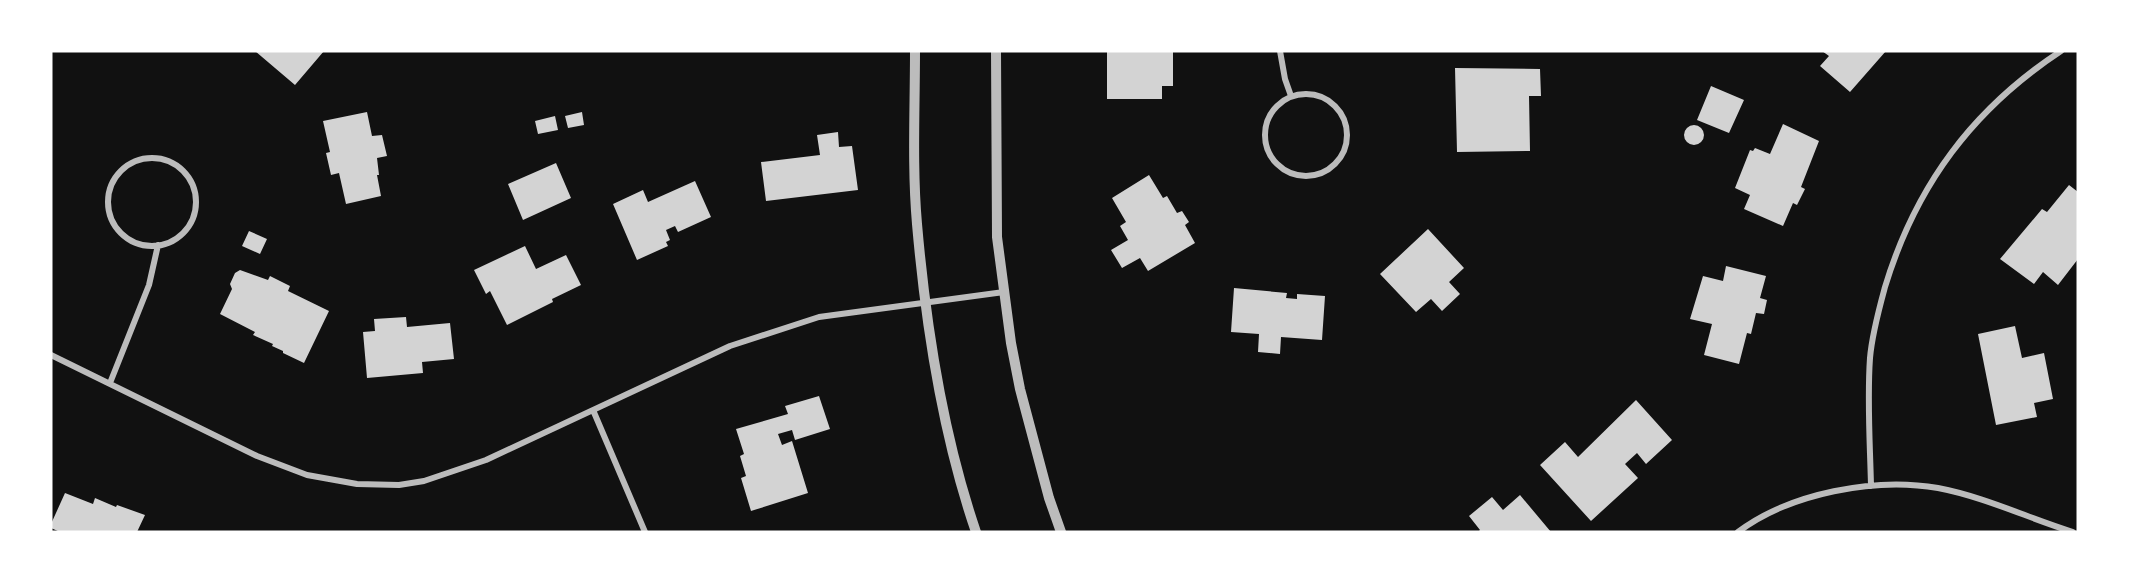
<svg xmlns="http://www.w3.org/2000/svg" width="2129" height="583" viewBox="0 0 2129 583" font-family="Manrope,sans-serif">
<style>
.building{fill:#d3d3d3}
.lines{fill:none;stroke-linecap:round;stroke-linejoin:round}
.minor{stroke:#bcbcbc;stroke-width:6}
.tertiary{stroke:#bcbcbc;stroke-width:10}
</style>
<rect width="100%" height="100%" fill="#111"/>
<!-- building -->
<path class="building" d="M255,51H324L295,85Z
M1107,51H1173V86H1162V99H1107Z
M1822,51H1886L1850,92L1820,66L1829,56Z
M1455,68L1540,69L1541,96H1529L1530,151L1457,152Z
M1711,86L1744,100L1729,133L1697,120Z
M367,112L372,136L382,135L387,156L377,158L379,175H377L381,196L346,204L339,173L331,175L326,153L330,152L323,121Z
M582,112L584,125L568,128L565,116Z
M555,116L558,130L538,134L535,121Z
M1783,124L1819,141L1801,187L1805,189L1797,205L1793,203L1783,226L1744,209L1750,195L1735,188L1750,150L1753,151L1755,148L1770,154Z
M1684 135a10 10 0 1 1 20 0a10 10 0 1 1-20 0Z
M838,132L839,147L852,146L858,190L766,201L761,162L820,155L817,135Z
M556,163L571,198L523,220L508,184Z
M1149,175L1163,198L1167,196L1177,213L1182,211L1189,222L1185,225L1195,243L1148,271L1140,258L1122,268L1111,250L1128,240L1120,226L1126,222L1112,198Z
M695,181L711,217L678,232L675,226L666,230L670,240L666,242L668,246L637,260L613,204L643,190L648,202Z
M2069,185L2078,192V259L2058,285L2043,272L2034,284L2000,259L2042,209L2047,212Z
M1428,229L1464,268L1449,282L1460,294L1442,311L1431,299L1416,312L1380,274Z
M249,231L267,239L260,254L242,246Z
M525,246L536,269L566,255L581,285L552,299L553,302L507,325L490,291L486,294L474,270Z
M1726,266L1766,276L1760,298L1767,300L1764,314L1756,313L1751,334L1747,333L1739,364L1704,355L1712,324L1690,319L1703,276L1723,281Z
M240,270L268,280L270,276L290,286L288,291L329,311L304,363L283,353V351L272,346L273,344L253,335L255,332L220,314L232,289L230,284L235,273Z
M1234,288L1287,293L1286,298L1297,299V294L1325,296L1322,340L1281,337L1280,354L1258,352L1259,334L1231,332Z
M406,317L407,327L450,323L454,359L422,362L423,373L367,378L363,332L375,331L374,319Z
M2015,326L2022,358L2044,353L2053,399L2034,403L2037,417L1996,425L1978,334Z
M819,396L830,429L795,440L792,430L778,434L782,445L792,441L808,493L751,511L741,478L746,476L740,456L744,454L736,429L788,414L785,406Z
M1636,400L1672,440L1646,464L1637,453L1625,464L1638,478L1591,521L1540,465L1565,442L1578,457Z
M65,493L93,504L95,498L116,507L117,505L145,515L137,532H60L51,528V524Z
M1520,495L1551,532H1478L1480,530L1469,516L1492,497L1503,510Z"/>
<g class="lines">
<!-- minor -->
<path class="minor" d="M1280,51L1285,79L1291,96
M1265 135a41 41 0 1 1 82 0a41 41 0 1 1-82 0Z
M108 202a44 44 0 1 1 88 0a44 44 0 1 1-88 0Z
M51,355L257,456L307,475L357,484L399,485L424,481L486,460L730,346L819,317L1004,292
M110,383L149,285L158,245
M593,410L645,532
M1871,486C1870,443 1867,400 1870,358C1872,334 1879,309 1885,287C1916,185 1973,109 2061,51
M1738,532C1790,493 1875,477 1938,488C1985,497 2028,518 2073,532"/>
<!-- tertiary -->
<path class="tertiary" d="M915,51C915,109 912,167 917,224C926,328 942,433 976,532
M996,51L997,237L1011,343L1020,389L1049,498L1061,532"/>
</g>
<!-- border -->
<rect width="2129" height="583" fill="none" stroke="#ffffff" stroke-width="105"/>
</svg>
